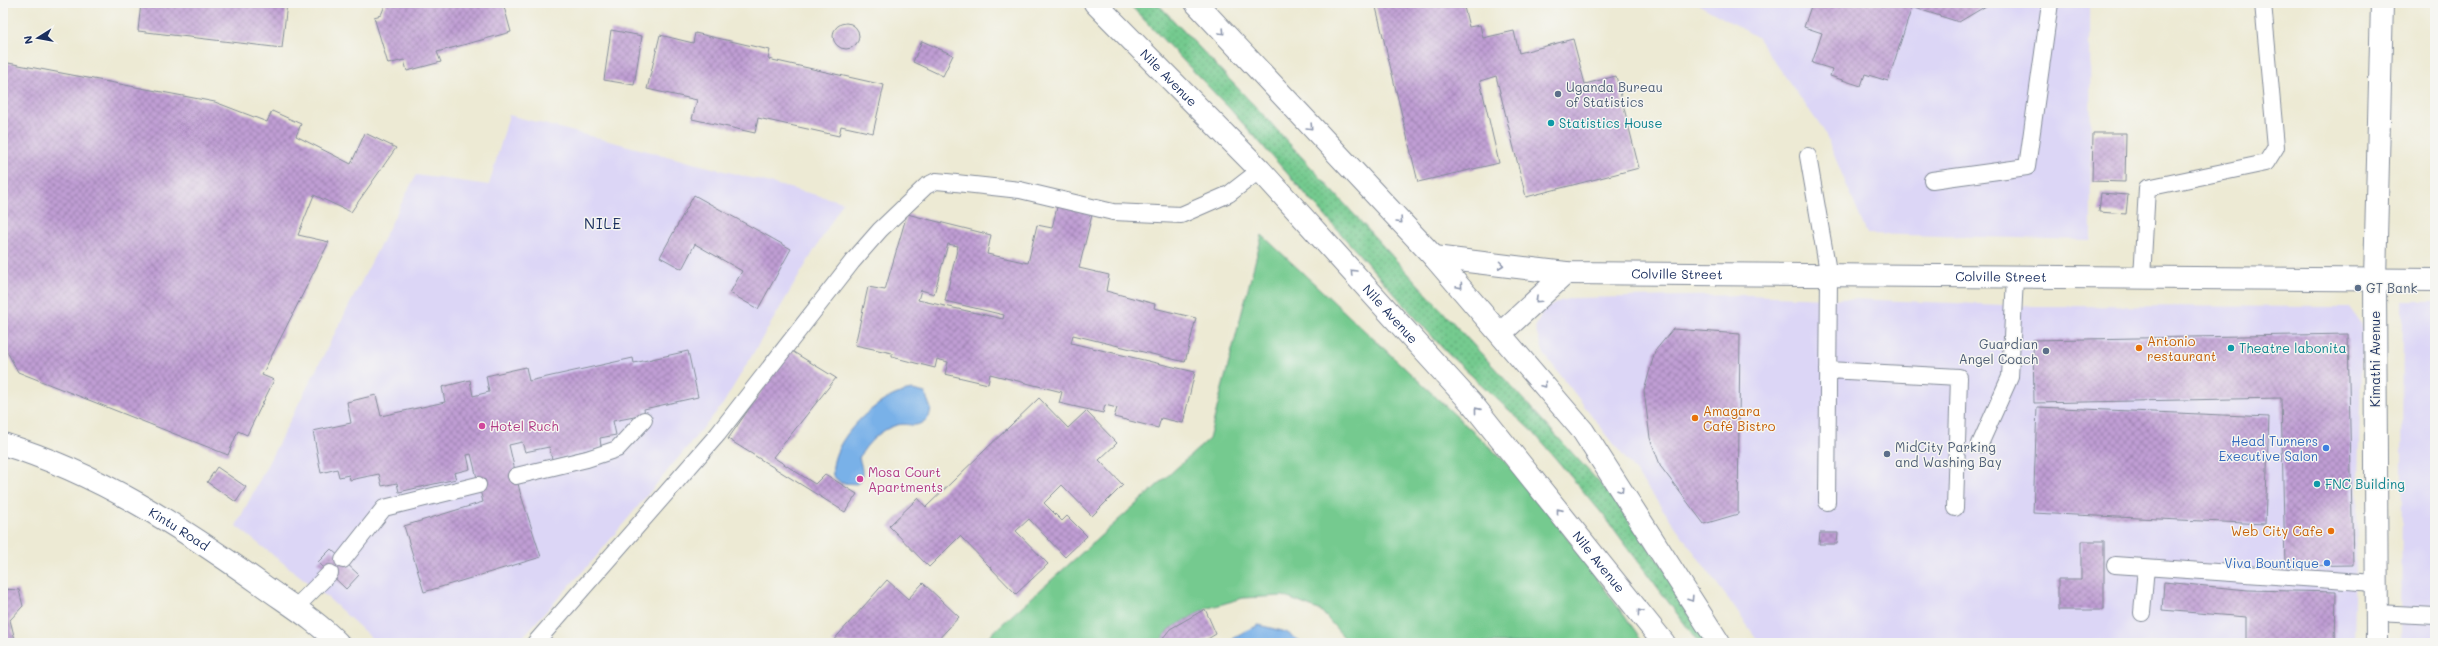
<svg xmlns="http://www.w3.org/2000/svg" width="2438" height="646" viewBox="0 0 2438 646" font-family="Mali,sans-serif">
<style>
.built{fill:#dcd6f6}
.grass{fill:url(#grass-dots);stroke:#487c76}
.green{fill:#74ca8f;stroke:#487c76}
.water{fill:#79b1e8;stroke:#4a70a3}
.building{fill:url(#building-cross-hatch);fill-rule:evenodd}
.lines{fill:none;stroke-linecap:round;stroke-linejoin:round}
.service-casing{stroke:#848c99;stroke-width:18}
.minor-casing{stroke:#848c99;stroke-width:24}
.tertiary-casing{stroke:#848c99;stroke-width:24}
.secondary-casing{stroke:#848c99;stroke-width:24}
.service{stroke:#fff;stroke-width:16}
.minor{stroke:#fff;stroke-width:22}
.tertiary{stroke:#fff;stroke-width:22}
.secondary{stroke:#fff;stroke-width:22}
.oneway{stroke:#8d97ae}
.service-dot{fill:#5c6f8a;stroke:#f6f6f2;stroke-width:1.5}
.culture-dot{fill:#0f9aa8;stroke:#f6f6f2;stroke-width:1.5}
.food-dot{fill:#e8710a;stroke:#f6f6f2;stroke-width:1.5}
.hotel-dot{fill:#d1479c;stroke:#f6f6f2;stroke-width:1.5}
.shop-dot{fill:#3f7fe0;stroke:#f6f6f2;stroke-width:1.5}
.labels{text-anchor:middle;stroke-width:3;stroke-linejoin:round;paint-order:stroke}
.street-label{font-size:13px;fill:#1b2f5e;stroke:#f6f6f2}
.service-label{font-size:13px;fill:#4e5e75;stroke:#f6f6f2;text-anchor:start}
.culture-label{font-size:13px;fill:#0d838f;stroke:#f6f6f2;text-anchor:start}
.food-label{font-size:13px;fill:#c56008;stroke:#f6f6f2;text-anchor:start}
.hotel-label{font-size:13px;fill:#b23c85;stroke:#f6f6f2;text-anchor:start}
.shop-label{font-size:13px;fill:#366cbe;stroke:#f6f6f2;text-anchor:end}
.quarter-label{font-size:15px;letter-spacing:1px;fill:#1b2f5e;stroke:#f6f6f2}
</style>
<defs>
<pattern id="grass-dots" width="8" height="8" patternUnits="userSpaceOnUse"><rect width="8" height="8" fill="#74ca8f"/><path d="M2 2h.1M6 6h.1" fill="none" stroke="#5ea478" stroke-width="1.8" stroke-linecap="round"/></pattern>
<pattern id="building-cross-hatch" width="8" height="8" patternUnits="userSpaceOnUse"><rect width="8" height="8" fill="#c09ed4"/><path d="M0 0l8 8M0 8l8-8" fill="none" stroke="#9b81af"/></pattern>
</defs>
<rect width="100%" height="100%" fill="#f6f6f2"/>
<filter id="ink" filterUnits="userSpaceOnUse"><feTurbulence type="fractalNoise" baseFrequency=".025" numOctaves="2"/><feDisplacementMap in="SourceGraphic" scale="8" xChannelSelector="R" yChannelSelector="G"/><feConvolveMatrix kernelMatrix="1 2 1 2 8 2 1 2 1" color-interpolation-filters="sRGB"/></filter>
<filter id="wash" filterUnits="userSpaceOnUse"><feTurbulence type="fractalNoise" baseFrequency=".012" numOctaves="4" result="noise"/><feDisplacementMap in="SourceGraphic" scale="16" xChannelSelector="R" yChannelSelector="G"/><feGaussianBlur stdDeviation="0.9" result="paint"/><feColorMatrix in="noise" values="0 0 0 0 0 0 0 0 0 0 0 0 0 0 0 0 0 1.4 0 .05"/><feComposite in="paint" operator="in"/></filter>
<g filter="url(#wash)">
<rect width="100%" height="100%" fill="#edead4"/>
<!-- built -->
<path class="built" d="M1696,3H2090L2091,240L1867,234L1824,131L1757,37Z
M509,115L843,202L723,404L595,558L517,643H377L328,598L236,526L416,175L489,185Z
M1748,295L2029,306L2349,307L2362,325L2354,643H1760L1638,475L1544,354L1535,328L1543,310L1560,301L1573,298Z
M2403,301H2435V643H2401Z"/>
<!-- grass -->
<path class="grass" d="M1128,3H1157L1266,118L1606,490L1720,643H1699L1605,517L1534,433L1446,352L1230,109Z"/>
<!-- green -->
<path class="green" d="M1262,235L1527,482L1644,643H1349L1321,611L1283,596L1243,598L1205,609L1170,629L1159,643H981L1209,439Z"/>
<!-- water -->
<path class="water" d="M913,390L925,393L931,409L929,417C915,431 911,422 897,425C881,429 866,444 859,458C862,468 865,476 857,484L841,483L833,476C828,441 879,393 913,390Z
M1259,625L1286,632L1303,643H1230L1236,636Z"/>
<g id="blocks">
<!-- building -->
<path class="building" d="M141,3H287L282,48L138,31Z
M386,3H503L511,32L437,52L441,62L407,71L404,60L388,64L374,17L381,15Z
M1375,3H1463L1469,27L1480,25L1483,38L1514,31L1519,53L1573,39L1585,84L1616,76L1639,168L1526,197L1496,76L1480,81L1499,163L1418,182Z
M1812,3H1991L1959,22L1912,7L1888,81L1865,74L1861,86L1830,76L1832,69L1812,63L1822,33L1804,27Z
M833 36a13 13 0 1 1 26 0a13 13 0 1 1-26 0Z
M611,30L642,36L634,85L604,80Z
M695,33L770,50L768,59L884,85L873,133L841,126L839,136L758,118L755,133L692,119L697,100L647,89L660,35L693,43Z
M922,41L953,55L943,76L913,62Z
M3,62L215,102L267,122L272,111L301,124L296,136L351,164L365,133L396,148L351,212L314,195L298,235L329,242L262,375L274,380L247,435L238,431L228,455L18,372L3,344Z
M2093,133H2126L2125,182L2092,181Z
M2101,193L2128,195L2126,214L2099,212Z
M694,195L791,249L758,309L730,293L742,271L695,244L682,269L660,257Z
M1058,203L1093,211L1079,268L1109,275L1106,291L1155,304L1154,308L1196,318L1185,362L1073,335L1071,343L1195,372L1183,423L1161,418L1158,428L1114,417L1117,408L1105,405L1103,413L1059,403L1062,392L990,374L988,384L945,374L948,362L937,359L935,368L892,357V353L855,345L868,287L885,290L907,214L991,235L987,254L1028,263L1037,225L1052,228ZM948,244L958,246L945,301L1004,315L1003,319L918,300L921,290L934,294Z
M1673,329L1740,334L1738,514L1704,524L1661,467L1650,438L1644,391L1655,351Z
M2348,334L2353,565L2285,566L2281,398L2034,403L2033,340Z
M790,350L836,378L773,457L815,484L825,474L857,494L845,512L728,439Z
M688,351L698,397L644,409L645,415L613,421L616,435L600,438L601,447L552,459L549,447L525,452L522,442L509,445L520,492L541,557L424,592L404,526L483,502L471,454L467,455L470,469L454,473L456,479L399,492L397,483L382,486L379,474L350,480L349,475L339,477L337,469L321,473L313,431L351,423L347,402L376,395L381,416L445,402L442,387L470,380L473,396L489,392L486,376L526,367L529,381L633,358L634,363Z
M1039,398L1068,428L1086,411L1117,443L1099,460L1123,485L1092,516L1062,485L1044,503L1062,521L1067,516L1087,536L1065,557L1029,519L1016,531L1048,564L1016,594L960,536L929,567L889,526L918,498L926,507Z
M2037,407L2269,417L2265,524L2033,513Z
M217,467L246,487L236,502L207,482Z
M1820,533H1838L1837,544H1819Z
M2081,541H2104V610H2058V579H2081Z
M331,549L359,575L346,589L318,562Z
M887,580L908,599L923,583L959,617L935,643H831Z
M2164,582L2248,590L2336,592L2335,643H2246V617L2162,610Z
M3,589L19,590L23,606L10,620L16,643H3Z
M1205,609L1216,634L1201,643H1159L1170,629Z"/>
</g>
</g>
<g filter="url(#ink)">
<use href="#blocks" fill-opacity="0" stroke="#848c99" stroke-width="1"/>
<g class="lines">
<!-- service casing -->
<g class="service-casing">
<path id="service" d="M1808,156L1829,277L1827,502
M1932,180L2027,167L2050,3
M2142,278L2147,188L2266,163L2276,147L2263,3
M1828,370L1959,377L1955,508
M1980,444L2010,377L2015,278
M516,476L587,459L617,449L644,420
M343,560L384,508L478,485
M2115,565L2376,583
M295,608L330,573
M2142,613L2146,568
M2377,613L2435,616
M535,643L718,434L852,262L880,230L926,186L936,181L947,182L1020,190L1113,212L1181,215L1229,194L1260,170"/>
</g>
<!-- minor casing -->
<g class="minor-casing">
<g id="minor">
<path id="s1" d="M1434,257L1566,273L2435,280"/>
<path d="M1501,333L1566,273"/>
<path d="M2377,643L2375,279L2382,3"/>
</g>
</g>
<!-- tertiary casing -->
<g class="tertiary-casing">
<g id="tertiary">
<path id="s2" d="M3,444C98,473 181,527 261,584C287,603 316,620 338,643"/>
</g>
</g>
<!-- secondary casing -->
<g class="secondary-casing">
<g id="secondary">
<path id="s3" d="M1095,3L1260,170L1474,406L1664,643"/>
<path d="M1196,3L1434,257L1583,431L1719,643"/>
</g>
</g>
<!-- service -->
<use href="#service" class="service"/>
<!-- minor -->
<use href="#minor" class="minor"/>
<!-- tertiary -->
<use href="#tertiary" class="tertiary"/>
<!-- secondary -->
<use href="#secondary" class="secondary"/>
</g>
<!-- one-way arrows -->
<defs><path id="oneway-chevron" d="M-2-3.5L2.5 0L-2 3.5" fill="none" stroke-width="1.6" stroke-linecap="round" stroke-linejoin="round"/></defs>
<g class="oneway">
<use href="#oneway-chevron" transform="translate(1222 32) rotate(47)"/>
<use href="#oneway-chevron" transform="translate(1310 127) rotate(46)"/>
<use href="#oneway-chevron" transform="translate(1400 221) rotate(46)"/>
<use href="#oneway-chevron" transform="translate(1501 265) rotate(7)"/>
<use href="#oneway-chevron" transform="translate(1353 272) rotate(-133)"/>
<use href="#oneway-chevron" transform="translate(1460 286) rotate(49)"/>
<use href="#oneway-chevron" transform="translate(1538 300) rotate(137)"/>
<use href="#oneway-chevron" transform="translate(1544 385) rotate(50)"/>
<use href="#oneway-chevron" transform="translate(1477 410) rotate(-129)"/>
<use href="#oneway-chevron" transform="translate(1621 490) rotate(57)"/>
<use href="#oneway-chevron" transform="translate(1559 511) rotate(-129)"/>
<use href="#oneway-chevron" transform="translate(1691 599) rotate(57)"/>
<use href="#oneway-chevron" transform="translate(1640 612) rotate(-128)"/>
</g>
</g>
<!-- markers -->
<g class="service-dot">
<circle cx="1558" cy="94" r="4"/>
<circle cx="2358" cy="288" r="4"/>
<circle cx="2046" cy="351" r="4"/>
<circle cx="1887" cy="454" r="4"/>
</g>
<g class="culture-dot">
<circle cx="1551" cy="123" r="4"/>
<circle cx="2231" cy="348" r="4"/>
<circle cx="2317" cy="484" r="4"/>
</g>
<g class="food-dot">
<circle cx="2139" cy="348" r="4"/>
<circle cx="1695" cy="418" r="4"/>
<circle cx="2331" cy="531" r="4"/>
</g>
<g class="hotel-dot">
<circle cx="482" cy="426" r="4"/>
<circle cx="860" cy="479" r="4"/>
</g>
<g class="shop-dot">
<circle cx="2326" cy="448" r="4"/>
<circle cx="2327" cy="563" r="4"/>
</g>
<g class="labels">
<!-- street labels -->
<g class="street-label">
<text dy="5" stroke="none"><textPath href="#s3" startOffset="105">Nile Avenue</textPath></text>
<text dy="5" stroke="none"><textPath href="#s1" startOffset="244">Colville Street</textPath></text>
<text dy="5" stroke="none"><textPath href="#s1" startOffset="568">Colville Street</textPath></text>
<text dy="5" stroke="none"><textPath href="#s3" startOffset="429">Nile Avenue</textPath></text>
<text transform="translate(2375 359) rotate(-90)" y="5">Kimathi Avenue</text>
<text dy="5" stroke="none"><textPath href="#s2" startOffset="196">Kintu Road</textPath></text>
<text dy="5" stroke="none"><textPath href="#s3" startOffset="753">Nile Avenue</textPath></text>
</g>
<!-- service labels -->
<g class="service-label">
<text x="1566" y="92">Uganda Bureau<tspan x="1566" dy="15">of Statistics</tspan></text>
<text x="2366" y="293">GT Bank</text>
<text x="2038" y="349" text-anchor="end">Guardian<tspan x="2038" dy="15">Angel Coach</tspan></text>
<text x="1895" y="452">MidCity Parking<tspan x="1895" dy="15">and Washing Bay</tspan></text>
</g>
<!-- culture labels -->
<g class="culture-label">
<text x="1559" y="128">Statistics House</text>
<text x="2239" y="353">Theatre labonita</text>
<text x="2325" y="489">FNC Building</text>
</g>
<!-- food labels -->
<g class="food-label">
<text x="2147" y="346">Antonio<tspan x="2147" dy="15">restaurant</tspan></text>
<text x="1703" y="416">Amagara<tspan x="1703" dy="15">Café Bistro</tspan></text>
<text x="2323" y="536" text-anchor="end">Web City Cafe</text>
</g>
<!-- hotel labels -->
<g class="hotel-label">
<text x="490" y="431">Hotel Ruch</text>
<text x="868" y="477">Mosa Court<tspan x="868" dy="15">Apartments</tspan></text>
</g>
<!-- shop labels -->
<g class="shop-label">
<text x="2318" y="446">Head Turners<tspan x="2318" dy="15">Executive Salon</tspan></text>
<text x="2319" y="568">Viva Bountique</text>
</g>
<!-- quarter labels -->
<g class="quarter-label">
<text x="603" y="229">NILE</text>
</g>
</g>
<!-- margin -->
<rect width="2438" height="646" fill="none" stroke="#f6f6f2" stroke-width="16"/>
<!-- north arrow -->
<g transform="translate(38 38) rotate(259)" stroke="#f6f6f2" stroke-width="3" paint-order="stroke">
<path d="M0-3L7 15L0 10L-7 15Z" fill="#1b2f5e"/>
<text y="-6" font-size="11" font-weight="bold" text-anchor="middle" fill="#1b2f5e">N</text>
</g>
</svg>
